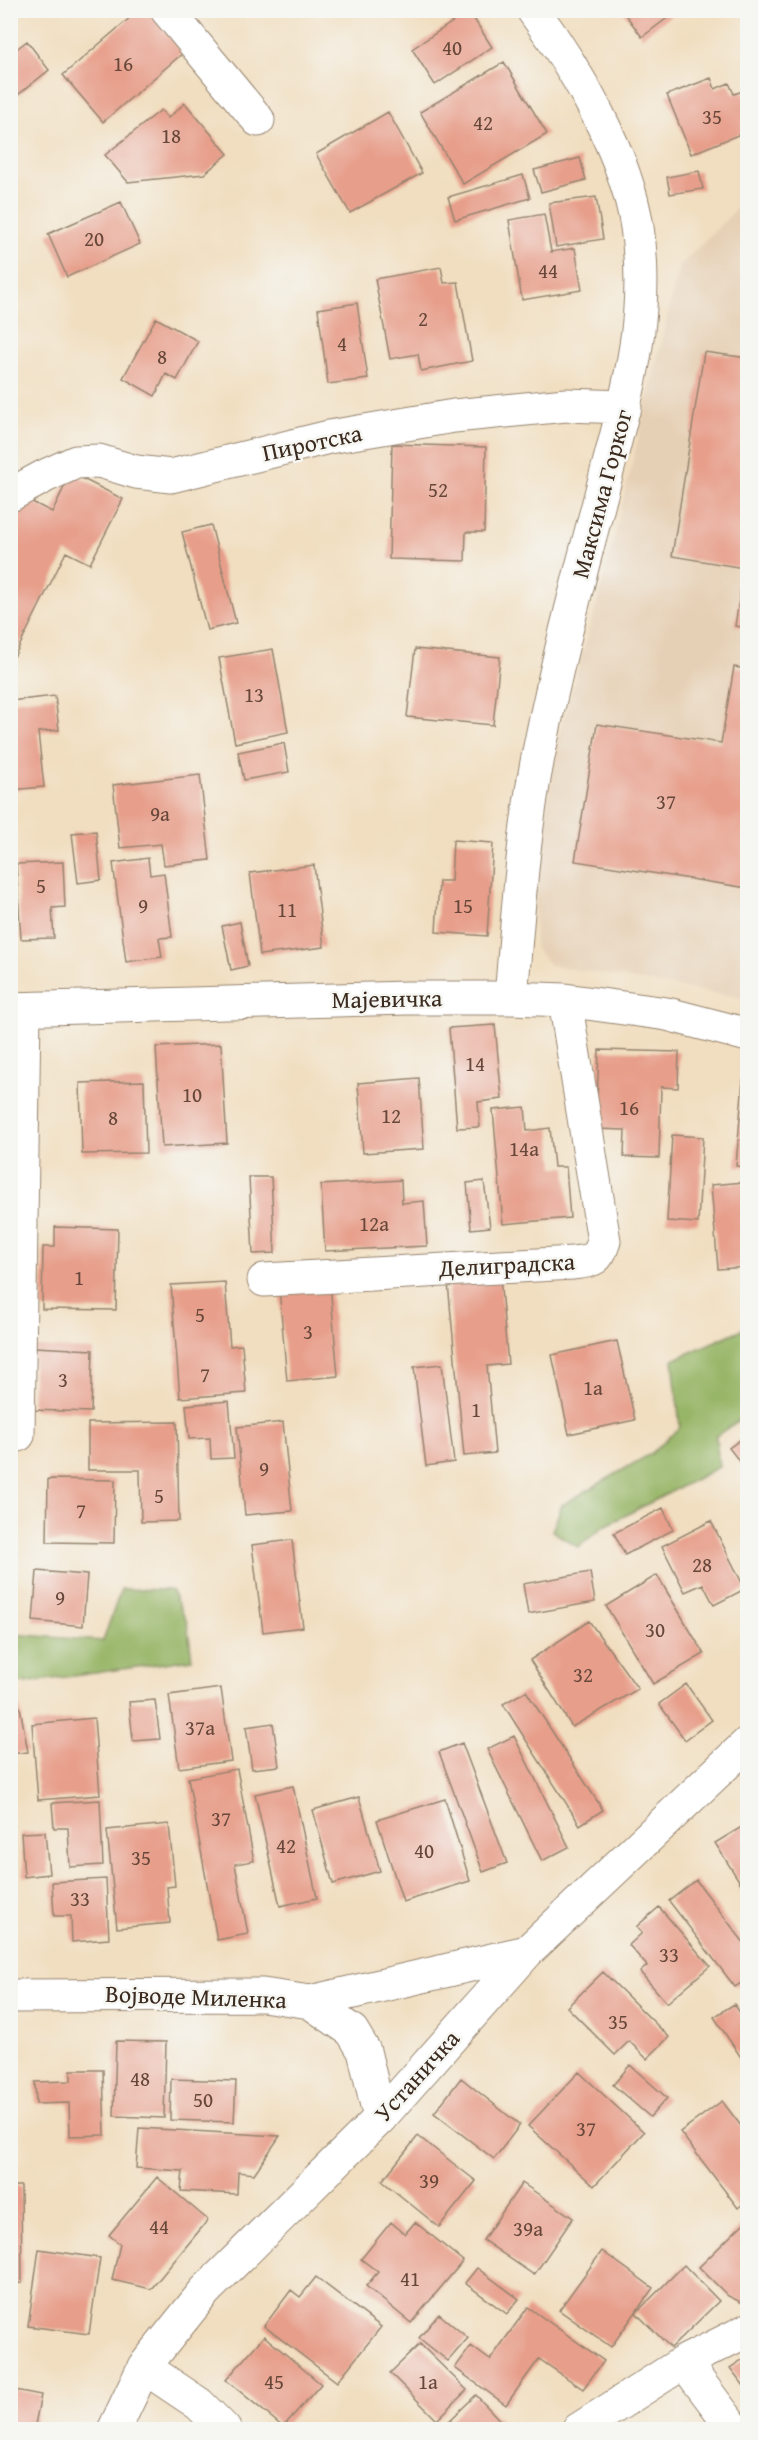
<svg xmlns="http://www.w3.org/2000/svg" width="758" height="2440" viewBox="0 0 758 2440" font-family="'Gentium Book Plus',serif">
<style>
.built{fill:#e6d0b5}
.forest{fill:#98b668;stroke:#6a7043;stroke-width:1.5}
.building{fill:#e79e8a}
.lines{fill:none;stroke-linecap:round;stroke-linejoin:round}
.minor-casing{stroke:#96846f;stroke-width:35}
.tertiary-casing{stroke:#96846f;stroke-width:35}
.minor{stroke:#fff;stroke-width:33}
.tertiary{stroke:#fff;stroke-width:33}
.labels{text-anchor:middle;stroke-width:5;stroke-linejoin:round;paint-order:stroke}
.number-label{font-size:21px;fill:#664739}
.street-label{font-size:24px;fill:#3b2a1e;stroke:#f6f6f2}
</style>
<rect width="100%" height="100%" fill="#f6f6f2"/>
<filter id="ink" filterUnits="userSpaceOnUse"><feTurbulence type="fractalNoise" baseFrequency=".0167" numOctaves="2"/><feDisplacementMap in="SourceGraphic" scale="12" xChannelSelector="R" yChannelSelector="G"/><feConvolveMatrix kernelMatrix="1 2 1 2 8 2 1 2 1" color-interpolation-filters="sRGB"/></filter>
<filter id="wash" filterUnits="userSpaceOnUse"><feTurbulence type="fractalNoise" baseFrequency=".008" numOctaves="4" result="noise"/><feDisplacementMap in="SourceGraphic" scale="24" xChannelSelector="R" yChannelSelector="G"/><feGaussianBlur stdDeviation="1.35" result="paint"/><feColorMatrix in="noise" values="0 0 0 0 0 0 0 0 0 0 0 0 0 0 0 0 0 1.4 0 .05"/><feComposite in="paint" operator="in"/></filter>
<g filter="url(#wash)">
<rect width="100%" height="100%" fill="#f1dec0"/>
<!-- built -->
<path class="built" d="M747,198V999L550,965L535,948L534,887L557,741L607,568L679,267Z"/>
<!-- forest -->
<path class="forest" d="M747,1327V1415L716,1436L719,1467L603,1527L578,1547L552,1531L562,1505L652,1453L680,1427L673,1360Z
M121,1589L171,1590L187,1622L192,1659L11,1685V1634L103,1641Z"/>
<g id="blocks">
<!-- building -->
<path class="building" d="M139,10H147L183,53L103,122L63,75Z
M622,10H678L642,37Z
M469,11L492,47L435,85L412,49Z
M27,41L49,70L19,94L10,83V54Z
M504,62L547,134L463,184L420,112Z
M711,78L715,89L729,83L734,94L743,91L748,102V131L691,154L667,95Z
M185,103L228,154L204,174L128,182L105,155L161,110L168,118Z
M388,112L422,173L350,213L316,154Z
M580,158L586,180L541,192L534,170Z
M699,171L703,189L670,194L667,177Z
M523,175L530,198L455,220L448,197Z
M596,197L603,239L556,247L549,203Z
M121,202L140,244L67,277L48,234Z
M544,214L551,252L575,248L582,290L522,300L509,220Z
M441,267L444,283L458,282L472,361L421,371L418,354L390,359L375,279Z
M357,303L368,379L328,384L318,309Z
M156,318L198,341L177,380L166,374L155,396L123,378Z
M704,352L748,358V628L735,626L744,568L672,556Z
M392,444L486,447L484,532H466L465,561L389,559Z
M71,473L123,499L90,564L66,552L12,661L10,660V506L16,494L52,512Z
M211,525L236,623L207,630L182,532Z
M273,649L288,732L235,743L219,658Z
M415,649L500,657L493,725L407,717Z
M734,667L748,669V888L575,861L597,724L721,743Z
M55,696L59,730L38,732L44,787L10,790V701Z
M284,743L289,772L244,780L238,752Z
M200,775L210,860L164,865L161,844L120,848L113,785Z
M96,831L101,880L78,883L72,833Z
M453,840L493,843L487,936L436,932L439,881H451Z
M148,858L150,875L164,873L172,937L159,938L162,957L126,962L113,863Z
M63,862L65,907L52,908L54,938L21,939L16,864Z
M314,865L324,947L260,955L250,873Z
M240,922L248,966L231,970L222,926Z
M495,1025L502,1099L478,1102L480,1127L457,1128L449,1028Z
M221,1044L227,1143L162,1147L156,1047Z
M599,1050L679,1052L678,1088L661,1087L659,1158L624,1157L625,1130L596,1129Z
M419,1078L424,1149L363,1153L358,1083Z
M743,1080H748V1167L736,1166Z
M144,1081L146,1153L82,1154L80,1083Z
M525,1107L527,1131L550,1128L554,1167H566L570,1218L503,1224L493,1110Z
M672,1135L703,1137L698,1223L667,1221Z
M249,1177H271L275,1253L253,1254Z
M401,1180L402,1203L424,1201L427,1246L325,1251L321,1185Z
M484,1181L490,1227L471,1229L467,1183Z
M744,1182L748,1230V1267L718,1269L711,1185Z
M55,1227L118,1229L116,1310L42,1309L43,1247H55Z
M500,1278L508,1364L487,1366L495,1453L464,1456L448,1283Z
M225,1282L230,1346L242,1345L246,1393L180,1398L171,1285Z
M330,1284L338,1376L287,1381L279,1288Z
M617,1341L635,1420L569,1434L552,1355Z
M34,1347L93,1350L91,1412L32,1410Z
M442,1364L454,1462L426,1466L414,1367Z
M229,1401L234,1458L211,1459L210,1438L189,1439L186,1405Z
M177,1422L179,1521L141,1522L140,1470H88V1423Z
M283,1422L292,1511L245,1515L237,1427Z
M748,1434V1472L729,1448Z
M48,1479L115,1480L114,1543L47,1542Z
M663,1508L673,1530L625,1555L614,1533Z
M711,1521L745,1589L714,1605L703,1584L685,1592L662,1546Z
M292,1540L303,1627L263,1632L252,1545Z
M37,1571L87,1575L83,1626L33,1621Z
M590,1572L595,1602L528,1614L523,1584Z
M657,1575L704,1654L653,1684L606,1606Z
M589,1621L638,1689L572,1727L530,1660Z
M686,1684L712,1720L685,1740L659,1704Z
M221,1688L231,1761L179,1768L169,1695Z
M526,1691L603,1810L580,1825L503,1704Z
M155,1700L160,1739L133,1741L129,1702Z
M20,1707L28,1752L10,1754V1708Z
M94,1718L100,1795L38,1800L32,1724Z
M273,1723L279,1766L252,1769L246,1727Z
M514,1736L569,1847L542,1861L487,1749Z
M462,1743L507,1863L483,1872L439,1752Z
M237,1769L254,1861L235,1864L248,1934L217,1940L188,1778Z
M293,1786L317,1898L280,1906L255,1794Z
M359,1797L380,1871L333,1884L313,1810Z
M445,1799L470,1881L403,1902L377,1820Z
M100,1800L103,1865L70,1867L68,1828H54L52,1803Z
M748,1823V1895L715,1843Z
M169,1824L175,1886L167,1887L170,1923L117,1928L107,1830Z
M45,1832L49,1874L24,1877L21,1833Z
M106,1879L109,1939L72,1942L71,1916H54L52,1882Z
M696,1880L748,1948V1978L735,1987L669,1901Z
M659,1907L710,1966L667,2003L640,1972L647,1966L629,1945L642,1933L636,1927Z
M603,1972L669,2037L647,2059L629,2041L615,2055L567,2007Z
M734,2004L748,2024V2068L714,2017Z
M116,2041L166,2042L164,2118L114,2116Z
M630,2065L667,2098L650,2117L613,2085Z
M71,2070H103L105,2135L70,2136L69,2103L36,2104L35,2082L71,2081Z
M579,2072L644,2132L594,2186L528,2126Z
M461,2078L520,2125L494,2159L434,2113Z
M171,2079L236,2081L234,2122L170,2120Z
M722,2101L748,2135V2200L738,2208L680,2132Z
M139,2128L280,2136L254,2174L238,2172L237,2194L181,2191L183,2171L136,2168Z
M418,2136L476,2181L439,2227L382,2181Z
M157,2177L208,2220L151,2289L112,2280L120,2244L109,2235Z
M522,2183L573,2218L534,2275L483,2240Z
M10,2186H21L22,2283L10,2284Z
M391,2222L405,2234L415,2222L463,2261L411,2323L366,2286L378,2272L361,2259Z
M745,2222L748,2224L747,2305L728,2296L699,2267Z
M39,2249L100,2258L89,2334L28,2326Z
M602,2251L653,2288L611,2347L559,2310Z
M684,2265L719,2301L671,2348L636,2313Z
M477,2268L519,2299L507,2314L465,2283Z
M316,2277L381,2327L337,2382L264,2326L291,2290L300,2297Z
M528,2307L604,2361L583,2389L539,2359L506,2405L455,2368L471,2346L490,2360Z
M439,2314L468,2338L448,2361L419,2338Z
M264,2336L321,2384L283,2427L226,2380Z
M420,2344L467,2390L437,2420L390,2373Z
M748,2356V2391L730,2368Z
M10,2389L41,2395L34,2430H10Z
M476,2395L509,2430H444L442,2428Z"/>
</g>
</g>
<g filter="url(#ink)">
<use href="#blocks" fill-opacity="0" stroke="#96846f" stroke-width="1.5"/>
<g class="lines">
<!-- minor casing -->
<g class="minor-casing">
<path id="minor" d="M167,10L258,120
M10,495L45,476L76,462L99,461L136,472L171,476L329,437L454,416L566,405L625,407
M511,998C518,914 523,829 540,747C556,666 577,585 598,506C622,411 652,327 637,227C626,154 577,70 533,10
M10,1009L407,998H511L565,1000L667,1014L748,1035
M264,1280L573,1263C593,1260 598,1261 604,1241L565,1000
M18,1435L24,1010
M310,2002L527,1952
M380,2118L527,1952L748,1743
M684,2362L735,2430
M144,2367L199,2404L225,2430
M578,2430L684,2362L748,2330"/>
</g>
<!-- tertiary casing -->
<g class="tertiary-casing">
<path id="tertiary" d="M10,1996L263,1995L310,2002L352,2031L364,2051L380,2118L205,2291L144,2367L114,2430"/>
</g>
<!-- minor -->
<use href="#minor" class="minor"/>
<!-- tertiary -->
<use href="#tertiary" class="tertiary"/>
</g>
</g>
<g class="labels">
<!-- number labels -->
<g class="number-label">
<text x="452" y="55">40</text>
<text x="123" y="71">16</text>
<text x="712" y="124">35</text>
<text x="483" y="130">42</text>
<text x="171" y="143">18</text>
<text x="94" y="246">20</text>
<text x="548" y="278">44</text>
<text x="423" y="326">2</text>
<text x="342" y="351">4</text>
<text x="162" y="364">8</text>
<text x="438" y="497">52</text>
<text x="254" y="702">13</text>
<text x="666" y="809">37</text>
<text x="160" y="821">9a</text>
<text x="41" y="893">5</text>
<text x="143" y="913">9</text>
<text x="463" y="913">15</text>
<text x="287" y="917">11</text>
<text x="475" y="1071">14</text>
<text x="192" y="1102">10</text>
<text x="629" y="1115">16</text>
<text x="391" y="1123">12</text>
<text x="113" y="1125">8</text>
<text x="524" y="1156">14a</text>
<text x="374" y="1231">12a</text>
<text x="79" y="1285">1</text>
<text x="200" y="1322">5</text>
<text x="308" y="1339">3</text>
<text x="205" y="1382">7</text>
<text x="63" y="1387">3</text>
<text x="593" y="1395">1a</text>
<text x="476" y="1417">1</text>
<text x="264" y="1476">9</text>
<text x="159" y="1503">5</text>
<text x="81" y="1518">7</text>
<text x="702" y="1572">28</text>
<text x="60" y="1605">9</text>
<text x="655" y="1637">30</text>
<text x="583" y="1682">32</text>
<text x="200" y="1735">37a</text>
<text x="221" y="1826">37</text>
<text x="286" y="1853">42</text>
<text x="424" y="1858">40</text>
<text x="141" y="1865">35</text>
<text x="80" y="1906">33</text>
<text x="669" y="1962">33</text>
<text x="618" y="2029">35</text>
<text x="140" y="2086">48</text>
<text x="203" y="2107">50</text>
<text x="586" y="2136">37</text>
<text x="429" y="2188">39</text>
<text x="159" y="2234">44</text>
<text x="528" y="2236">39a</text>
<text x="410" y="2286">41</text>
<text x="274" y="2389">45</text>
<text x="428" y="2389">1a</text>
</g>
<!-- street labels -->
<g class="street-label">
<text transform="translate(312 443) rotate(-12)" y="8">Пиротска</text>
<text transform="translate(602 494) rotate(-75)" y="8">Максима Горког</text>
<text transform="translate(387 999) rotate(-1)" y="8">Мајевичка</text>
<text transform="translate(507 1265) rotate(-3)" y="8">Делиградска</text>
<text transform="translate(196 1997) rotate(2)" y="8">Војводе Миленка</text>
<text transform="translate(417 2076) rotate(-48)" y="8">Устаничка</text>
</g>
</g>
<!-- margin -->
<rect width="758" height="2440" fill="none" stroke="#f6f6f2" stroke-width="36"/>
</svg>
